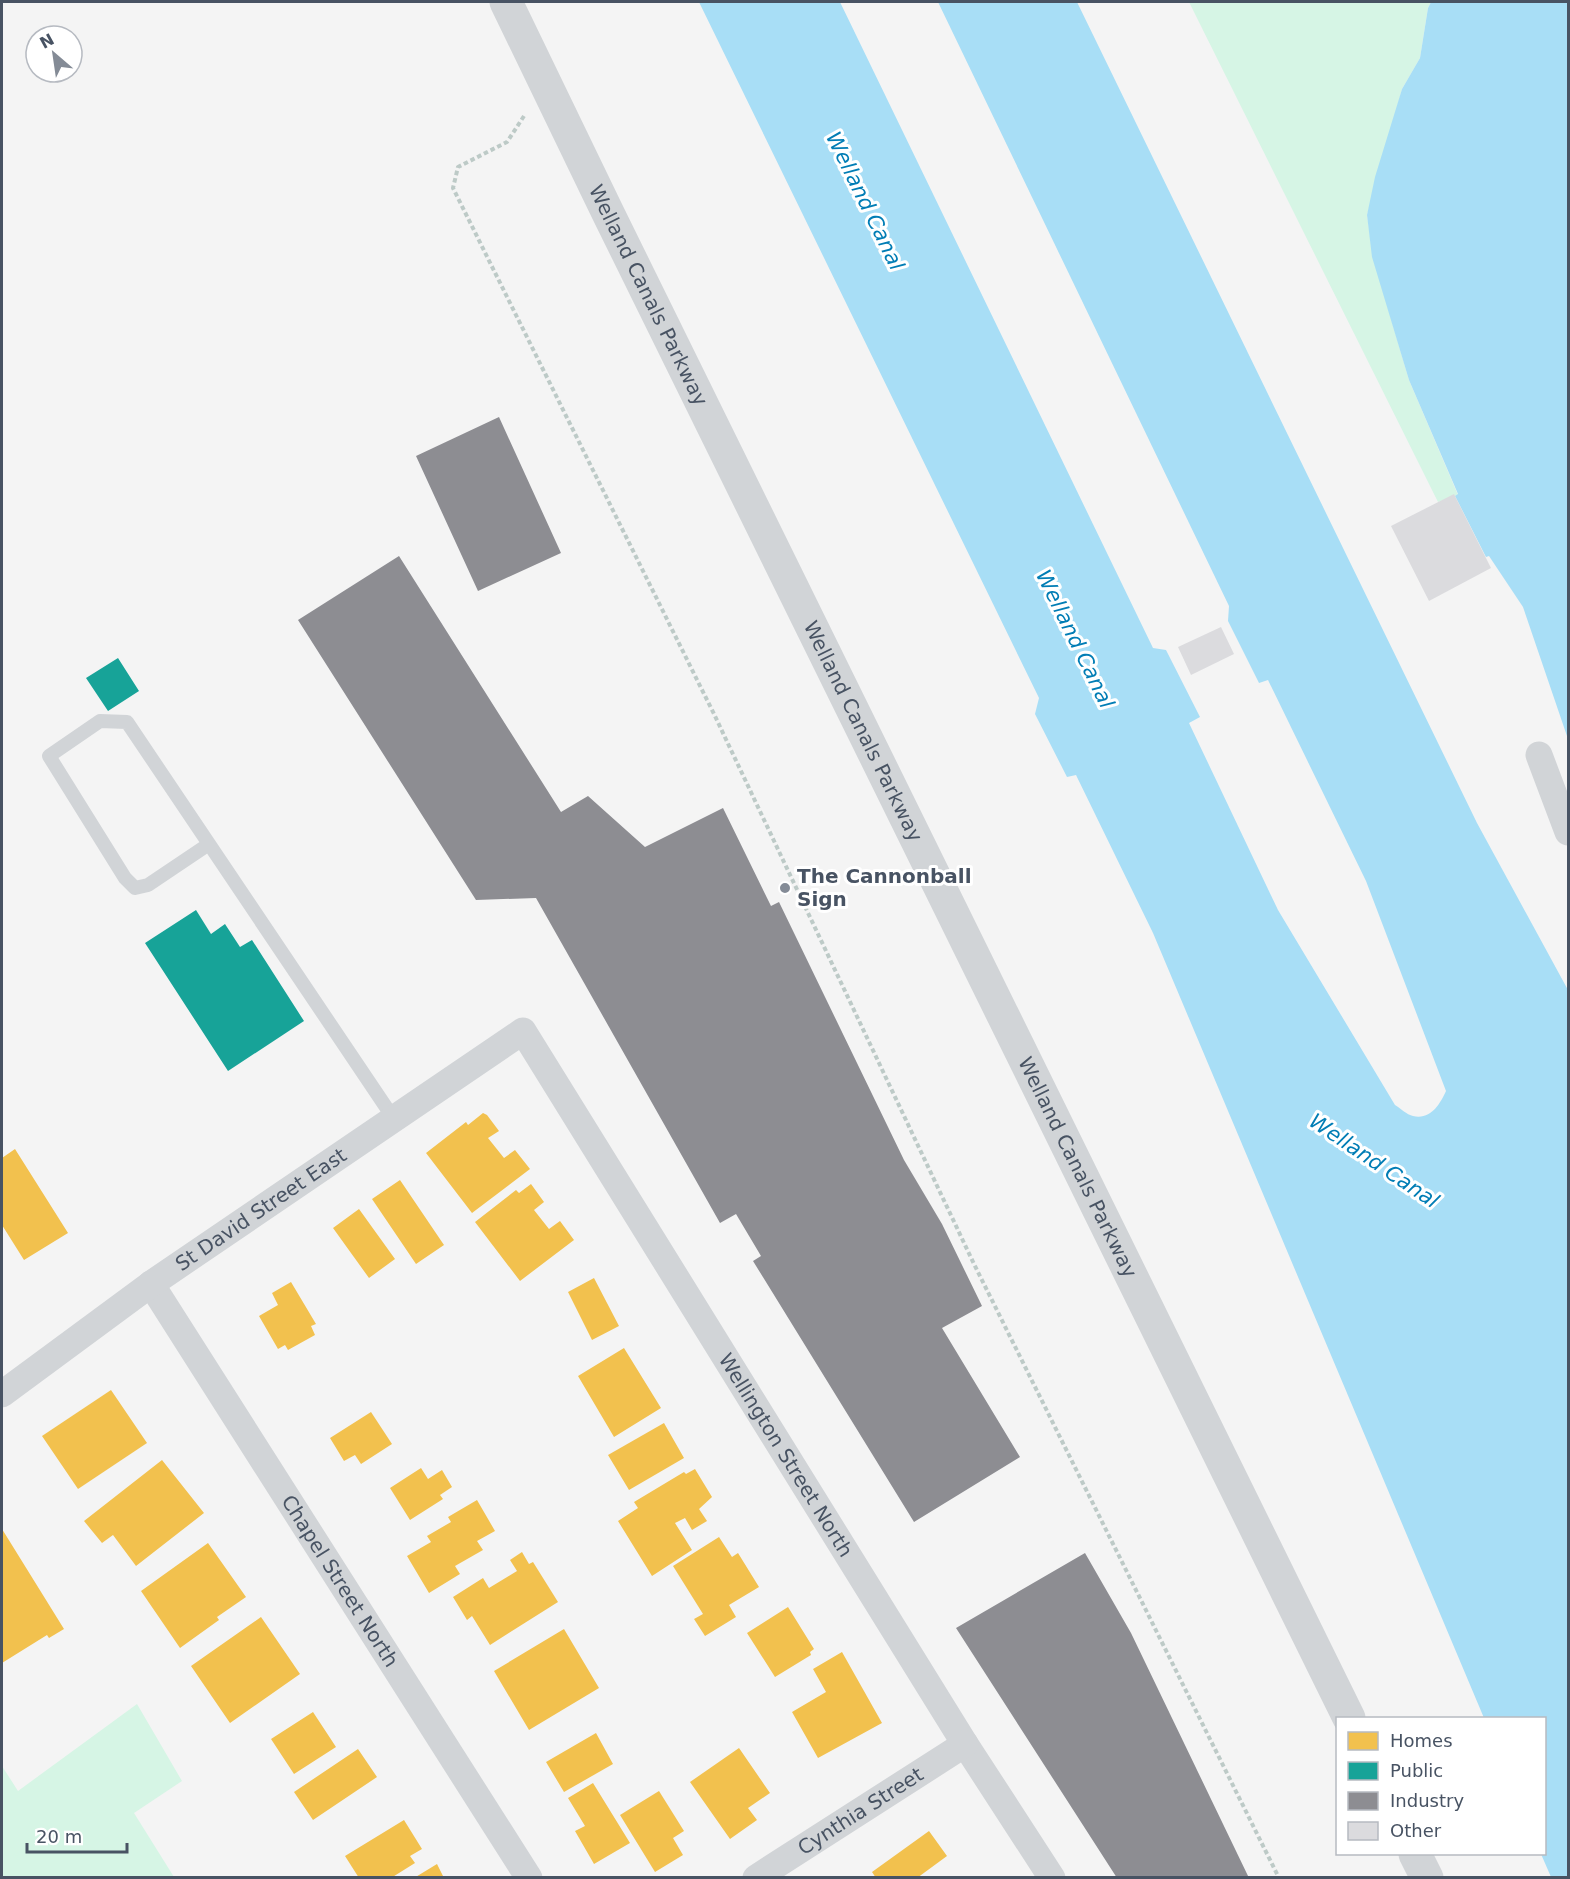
<svg xmlns="http://www.w3.org/2000/svg" width="1570" height="1879" viewBox="0 0 1570 1879" font-family="'DejaVu Sans',sans-serif">
<style>
.green{fill:#d6f5e5}
.water{fill:#a8def6}
.homes{fill:#f2c14e}
.public{fill:#17a398}
.industry{fill:#8d8d92}
.building{fill:#dbdbde}
.lines{fill:none;stroke-linecap:round;stroke-linejoin:round}
.path{stroke:#bdcac7;stroke-width:4;stroke-dasharray:4.5 3;stroke-linecap:butt}
.service{stroke:#d1d4d7;stroke-width:14}
.minor{stroke:#d1d4d7;stroke-width:27}
.tertiary{stroke:#d1d4d7;stroke-width:33}
.poi-dot{fill:#848b96;stroke:#fff;stroke-width:2}
.labels{text-anchor:middle;stroke-width:6;stroke-linejoin:round;paint-order:stroke}
.street-label{font-size:20px;fill:#485363;stroke:#fff}
.poi-label{font-size:20px;font-weight:bold;fill:#485363;stroke:#fff;text-anchor:start}
.water-label{font-size:21px;font-style:italic;fill:#017db5;stroke:#fff}
</style>
<rect width="100%" height="100%" fill="#f4f4f4"/>
<!-- green -->
<path class="green" d="M1189,2H1431L1428,8L1420,58L1402,89L1367,215L1373,257L1409,380L1458,495L1438,502Z
M137,1704L182,1781L134,1813L174,1877H2V1766L18,1791Z"/>
<!-- water -->
<path class="water" d="M699,2H840L1153,648L1166,650L1200,717L1189,723L1278,910L1395,1105C1400,1108 1407,1115 1413,1116C1431,1120 1440,1104 1446,1091L1366,881L1268,680L1259,683L1228,621L1229,606L938,2H1077L1477,823L1568,990V1877H1551L1541,1854H1544V1718H1484L1153,933L1076,775L1067,777L1035,714L1039,698Z
M1431,2H1568V739L1523,607L1489,556L1486,557L1455,496L1458,494L1409,380L1372,257L1367,215L1375,177L1402,89L1420,58L1428,8Z"/>
<!-- homes -->
<path class="homes" d="M483,1113L487,1115L499,1131L488,1138L504,1158L515,1150L530,1169L472,1213L426,1153L466,1122L468,1125Z
M15,1149L68,1233L24,1260L2,1225V1158Z
M400,1180L444,1245L416,1264L372,1199Z
M531,1184L544,1202L534,1210L549,1229L560,1221L574,1240L520,1281L475,1222L516,1190L519,1193Z
M359,1209L395,1259L369,1278L333,1228Z
M594,1278L619,1326L592,1340L568,1292Z
M291,1282L316,1324L311,1326L315,1335L288,1350L285,1345L278,1349L259,1316L278,1305L272,1293Z
M624,1348L661,1408L614,1437L578,1376Z
M111,1390L147,1443L78,1489L42,1436Z
M371,1412L392,1444L361,1464L355,1455L344,1461L330,1438Z
M664,1423L684,1458L629,1490L608,1455Z
M162,1460L204,1513L136,1566L113,1535L102,1543L84,1521Z
M421,1468L428,1479L442,1470L452,1487L440,1495L443,1499L410,1520L390,1488Z
M695,1469L712,1497L699,1509L707,1521L692,1530L685,1518L675,1523L692,1550L652,1576L618,1521L638,1508L634,1502L684,1472L686,1474Z
M477,1500L495,1531L477,1541L483,1550L455,1566L460,1574L429,1593L407,1556L431,1542L427,1536L451,1522L448,1517Z
M2,1529L64,1629L49,1638L47,1635L2,1663Z
M719,1537L732,1557L738,1553L759,1587L729,1605L736,1617L705,1636L694,1619L703,1614L673,1566Z
M208,1543L246,1597L217,1617L219,1620L180,1648L141,1591Z
M522,1552L529,1564L533,1562L558,1602L490,1645L472,1616L467,1620L453,1597L483,1578L489,1588L517,1571L510,1560Z
M788,1607L814,1649L810,1652L811,1655L775,1677L747,1633Z
M261,1617L300,1674L230,1723L191,1666Z
M564,1629L599,1688L529,1730L494,1671Z
M842,1652L882,1723L818,1758L792,1712L826,1692L813,1669Z
M313,1712L336,1747L294,1774L271,1739Z
M596,1733L613,1764L564,1792L546,1762Z
M739,1748L770,1793L748,1808L757,1820L730,1839L690,1782Z
M358,1749L377,1777L313,1820L294,1792Z
M593,1783L630,1843L594,1864L575,1831L585,1826L568,1798Z
M659,1791L684,1831L673,1838L683,1855L655,1872L620,1815Z
M404,1820L422,1849L410,1856L415,1863L391,1878H359L345,1856Z
M929,1831L947,1856L917,1878H876L872,1872Z
M437,1864L444,1878H414Z"/>
<!-- public -->
<path class="public" d="M118,658L139,691L108,711L86,678Z
M196,910L211,934L225,924L240,947L252,940L304,1021L228,1071L145,943Z"/>
<!-- industry -->
<path class="industry" d="M499,417L561,553L478,591L416,456Z
M399,556L561,812L588,796L645,847L723,808L771,906L779,902L904,1160L942,1224L982,1306L942,1328L1020,1457L914,1522L753,1261L761,1256L736,1214L720,1223L536,898L476,900L298,620Z
M1085,1553L1131,1633L1249,1878H1117L956,1628Z"/>
<!-- building -->
<path class="building" d="M1454,494L1491,568L1429,601L1391,526Z
M1221,627L1234,654L1191,675L1178,647Z"/>
<g class="lines">
<!-- path -->
<path class="path" d="M524,116L507,142L458,167L453,188L714,714L974,1264L1279,1878"/>
<!-- service -->
<path class="service" d="M209,844L148,885L135,888L125,878L49,756L100,721L127,722L394,1119"/>
<!-- minor -->
<g class="minor">
<path d="M1539,755L1568,832"/>
<path id="s1" d="M151,1284L529,1878"/>
<path id="s2" d="M2,1394L151,1284L523,1031L965,1744L1052,1878"/>
<path id="s3" d="M756,1878L965,1744"/>
</g>
<!-- tertiary -->
<g class="tertiary">
<path id="s4" d="M506,2L607,211L1349,1718"/>
<path d="M1415,1854L1427,1878"/>
</g>
</g>
<!-- markers -->
<circle class="poi-dot" cx="785" cy="888" r="6"/>
<g class="labels">
<!-- street labels -->
<g class="street-label">
<text dy="7" stroke="none"><textPath href="#s4" startOffset="326">Welland Canals Parkway</textPath></text>
<text dy="7" stroke="none"><textPath href="#s4" startOffset="812">Welland Canals Parkway</textPath></text>
<text dy="7" stroke="none"><textPath href="#s4" startOffset="1298">Welland Canals Parkway</textPath></text>
<text dy="7" stroke="none"><textPath href="#s2" startOffset="318">St David Street East</textPath></text>
<text dy="7" stroke="none"><textPath href="#s2" startOffset="1134">Wellington Street North</textPath></text>
<text dy="7" stroke="none"><textPath href="#s1" startOffset="352">Chapel Street North</textPath></text>
<text dy="7" stroke="none"><textPath href="#s3" startOffset="124">Cynthia Street</textPath></text>
</g>
<!-- poi labels -->
<g class="poi-label">
<text x="797" y="883">The Cannonball<tspan x="797" dy="23">Sign</tspan></text>
</g>
<!-- water labels -->
<g class="water-label">
<text transform="translate(865 201) rotate(64)" y="7">Welland Canal</text>
<text transform="translate(1075 639) rotate(64)" y="7">Welland Canal</text>
<text transform="translate(1374 1161) rotate(34)" y="7">Welland Canal</text>
</g>
</g>
<!-- border -->
<rect width="1570" height="1879" fill="none" stroke="#485363" stroke-width="6"/>
<!-- legend -->
<rect x="1336" y="1717" width="210" height="138" fill="#ffffff" stroke="#b6bac1" stroke-width="1.5"/>
<rect x="1348" y="1732" width="30" height="18" fill="#f2c14e" stroke="#b6bac1" stroke-width="1.5"/>
<text x="1390" y="1747" font-size="18" fill="#485363">Homes</text>
<rect x="1348" y="1762" width="30" height="18" fill="#17a398" stroke="#b6bac1" stroke-width="1.5"/>
<text x="1390" y="1777" font-size="18" fill="#485363">Public</text>
<rect x="1348" y="1792" width="30" height="18" fill="#8d8d92" stroke="#b6bac1" stroke-width="1.5"/>
<text x="1390" y="1807" font-size="18" fill="#485363">Industry</text>
<rect x="1348" y="1822" width="30" height="18" fill="#dbdbde" stroke="#b6bac1" stroke-width="1.5"/>
<text x="1390" y="1837" font-size="18" fill="#485363">Other</text>
<!-- north arrow -->
<g transform="translate(54 54) rotate(331)"><circle r="28" fill="#ffffff" stroke="#b6bac1" stroke-width="1.5"/>
<path d="M0-4.5L10 22L0 15L-10 22Z" fill="#848b96"/>
<text y="-9" font-size="16" font-weight="bold" text-anchor="middle" fill="#485363">N</text>
</g>
<!-- scale -->
<path d="M27 1843v9h100v-9" fill="none" stroke="#485363" stroke-width="3"/>
<text x="36" y="1843" font-size="18" fill="#485363" stroke="#ffffff" stroke-width="4.5" paint-order="stroke">20 m</text>
</svg>
